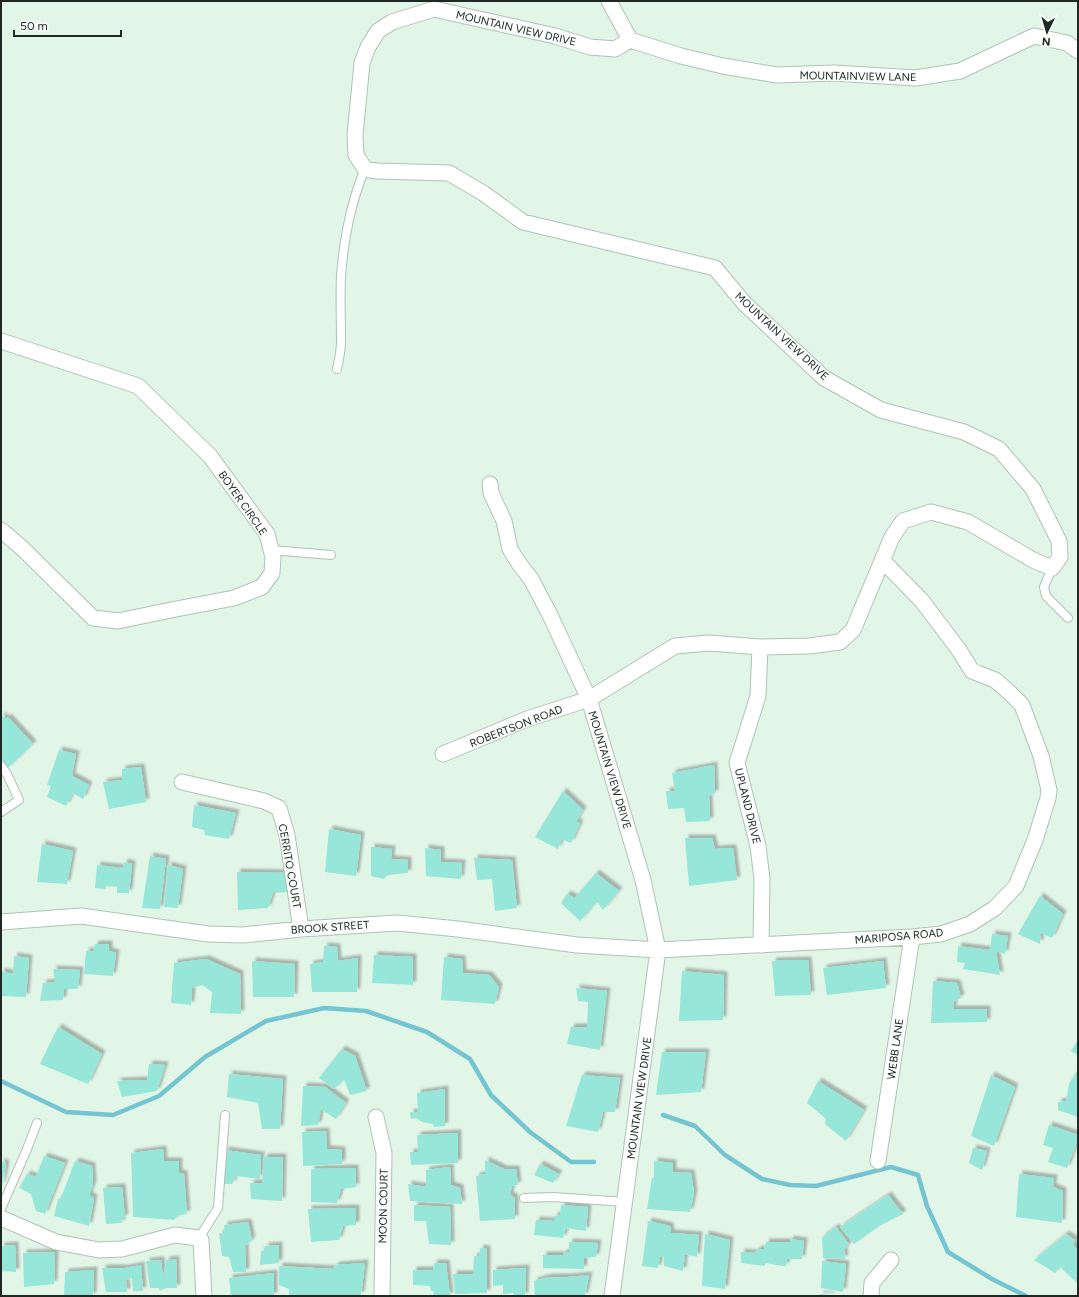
<svg xmlns="http://www.w3.org/2000/svg" width="1079" height="1297" viewBox="0 0 1079 1297" font-family="Figtree,sans-serif">
<style>
.lines{fill:none;stroke-linecap:round;stroke-linejoin:round}
.stream{stroke:#74c4d2;stroke-width:4.5}
.building{fill:#96e6d9;filter:url(#shadow)}
.lane-casing{stroke:#afc2b4;stroke-width:10}
.street-casing{stroke:#afc2b4;stroke-width:17}
.lane{stroke:#fff;stroke-width:8}
.street{stroke:#fff;stroke-width:15}
.labels{text-anchor:middle;stroke-width:3;stroke-linejoin:round;paint-order:stroke}
.street-label{font-size:11px;fill:#202823;stroke:#fafefc}
</style>
<defs>
<filter id="shadow"><feDropShadow dx="3.5" dy="-3.5" stdDeviation="1" flood-color="#0004"/></filter>
</defs>
<rect width="100%" height="100%" fill="#e2f6e8"/>
<g class="lines">
<!-- stream -->
<path class="stream" d="M1,1081L66,1112L113,1115L159,1096L205,1057L266,1021L324,1008L366,1011L427,1032L470,1059L491,1095L530,1132L571,1162H594
M663,1115L695,1126L725,1155L762,1179L790,1185L816,1186L891,1167L918,1175L927,1206L948,1252L992,1279L1026,1296"/>
</g>
<!-- building -->
<path class="building" d="M1,715L6,719L8,717L33,744L8,768L1,759Z
M59,750L76,754L72,776L89,785L83,799L73,793L66,806L47,797L51,786L47,785Z
M714,765L715,793L709,796L710,821L686,822L684,808L668,809L666,791H675L672,773Z
M141,767L146,802L109,809L103,782L122,780V769Z
M563,791L583,810L576,822L580,823L571,843L562,839L558,849L535,837Z
M194,805L236,813L229,839L205,835L204,830L192,827Z
M329,829L361,835L356,876L325,872Z
M685,838H712L715,849L733,848L737,880L689,886Z
M42,844L73,851L67,884L37,882Z
M371,847L392,849L391,859L408,860V873L387,875L384,879L371,876Z
M425,848L441,850V862L462,863L461,879L426,876Z
M150,856L166,859L160,909L142,908Z
M474,858L512,860L517,908L495,911L492,879L477,880Z
M124,862L132,864L129,893H117V887L106,886L105,889L95,888L97,865L123,868Z
M168,865L183,869L178,908L164,907Z
M237,872L289,873L288,892L273,893L268,908L238,910Z
M596,873L619,891L603,910L597,902L580,921L561,903L567,894L575,898Z
M1040,896L1063,914L1052,938L1041,933L1040,944L1018,934Z
M992,934L1008,936L1005,954L996,951L1000,975L963,969L965,963L957,962L958,946L990,950Z
M95,944H109V951L116,953L113,976L84,974L86,951H93Z
M324,946L337,947L338,961L358,958L357,992H312L310,964L323,962Z
M374,955L413,957V985L372,983Z
M14,956L29,958L26,997L1,996V971L13,974Z
M444,957L462,959L463,973L489,975L499,987L495,1004L441,1000Z
M206,959L240,974L241,1014L210,1013L212,992L202,985L192,988L191,1005L171,1003L174,963Z
M808,960L811,995L775,996L772,961Z
M252,961L295,964L294,997H253Z
M883,961L886,988L827,995L823,968Z
M53,969L80,970L78,989H64L63,1000L40,1001L43,983L55,982Z
M682,971L724,975L723,1020L679,1021Z
M933,981L957,983L961,998L954,1001L953,1009H987V1022L931,1023Z
M576,988L607,991L600,1050L567,1044L571,1027H587L588,1002L578,1001Z
M58,1027L102,1054L88,1084L40,1064Z
M1078,1040V1055L1071,1051Z
M342,1049L355,1056L367,1091L350,1095L344,1079L334,1089L319,1078Z
M662,1052H706L701,1092L656,1095Z
M149,1064L165,1065L157,1091L122,1097L117,1081L147,1080Z
M1076,1072L1078,1073V1117L1058,1110V1102L1066,1101L1069,1084Z
M229,1074L283,1079L280,1129H262L258,1103L227,1097Z
M582,1075L620,1078L615,1112H603L598,1132L566,1126Z
M991,1075L1015,1087L994,1146L971,1136Z
M818,1081L864,1110L846,1141L825,1124L826,1119L807,1103Z
M303,1086L325,1087L346,1103L336,1119L321,1109L318,1125L301,1126Z
M445,1089V1126L434,1127L433,1124L422,1122L416,1118L411,1119L410,1112H418L417,1093Z
M1049,1125L1078,1135V1139L1067,1168L1048,1162L1053,1148L1043,1145Z
M326,1131L327,1149L342,1150V1164L303,1166L302,1132Z
M458,1133V1163L411,1165L410,1152H418L417,1135Z
M973,1148L987,1151L982,1170L969,1163Z
M163,1149L164,1161H179V1173L184,1174L187,1214L179,1215L174,1220L133,1217L131,1153Z
M225,1150L261,1155L260,1179L236,1176L232,1184H220Z
M44,1156L65,1163L45,1214L36,1211L31,1194L19,1188L27,1174L36,1177Z
M264,1157H283L282,1201L251,1199L250,1183H262Z
M485,1160L504,1169H516L518,1185L512,1186L510,1195L515,1198V1219L480,1221L476,1176L485,1174Z
M1,1161L6,1164L2,1186H1Z
M75,1161L92,1166L93,1185L89,1195L94,1198L89,1226L54,1216L58,1199L61,1198Z
M654,1161L673,1163V1172L691,1173L694,1193L690,1212L647,1209L652,1178H654Z
M540,1164L559,1174L553,1183L534,1175Z
M450,1167L451,1185L460,1188L462,1204L410,1201L408,1184L426,1187V1170Z
M355,1168L356,1187L341,1189L337,1203L311,1202V1169Z
M1019,1174L1054,1178L1053,1187L1063,1191L1062,1223L1016,1217Z
M122,1187L125,1218H121L122,1223L106,1224L103,1188Z
M888,1195L903,1214L879,1226L854,1244L840,1227Z
M414,1205L450,1207L451,1245L429,1244L426,1221H414Z
M561,1205L588,1207L586,1231L566,1228L563,1238L534,1235L536,1220L554,1221V1216L560,1215Z
M356,1208V1225L343,1226L339,1240L311,1242L308,1209Z
M648,1221L670,1226L671,1233L699,1235L697,1257L685,1254L683,1271L664,1266V1257L660,1256L658,1268L642,1266Z
M248,1222L252,1240L245,1246L246,1272H233L229,1257L222,1256L219,1233L225,1234L224,1225Z
M836,1227L849,1244L844,1250L845,1259L823,1258L822,1237Z
M705,1234L730,1240L725,1289L702,1286Z
M1066,1234L1075,1240L1073,1245L1078,1250V1284L1060,1267L1055,1273L1034,1260Z
M790,1239L804,1241L802,1259H787L786,1266H782L766,1263L764,1266L741,1263V1252L754,1253L759,1249H764L766,1242H790Z
M569,1242L598,1243L596,1257L584,1258V1269L543,1268V1255H563V1253L569,1252Z
M15,1245L16,1272L1,1271V1246Z
M279,1245V1263L260,1265L261,1251L265,1250V1246Z
M480,1248L487,1249V1293L455,1294L453,1274H473L474,1256H479Z
M55,1252L54,1284L24,1287L23,1253Z
M176,1259L177,1288H166L160,1291L159,1288H150L146,1261L161,1260L163,1278L166,1260Z
M822,1261L846,1264L843,1292L821,1288Z
M365,1263L361,1295L289,1296V1289L279,1285V1266L333,1269L336,1265Z
M434,1263H446L450,1296H433L434,1291H431L430,1286L413,1285V1270H433Z
M141,1265L143,1291H133L132,1278L126,1280L127,1292H106L102,1268H125Z
M526,1268L525,1296H514L513,1293L503,1294V1285L493,1286V1270Z
M94,1270L93,1296H64L65,1272Z
M274,1273V1296H231L229,1278Z
M589,1275L585,1296L540,1295L541,1296H535L534,1281L549,1277H568Z
M820,1294L832,1295V1296H820Z"/>
<g class="lines">
<!-- lane casing -->
<g class="lane-casing">
<path id="lane" d="M337,369C339,360 341,350 341,341C341,320 340,298 341,276C344,238 350,204 365,169
M271,550L331,555
M1052,568L1044,587L1046,596L1068,618
M1,766L7,774L19,800L1,812
M524,1198L553,1197L625,1202
M1,1209L27,1149L37,1123
M199,1238L218,1208L225,1115"/>
</g>
<!-- street casing -->
<g class="street-casing">
<path id="street" d="M609,1L630,40
M630,40L681,56L723,66L777,75L834,73L916,78L960,71L1034,36L1067,43L1078,51
M1,341L138,386L210,456L267,534L273,557L272,573L262,587L234,598L171,610L118,621L93,618L23,549L1,530
M490,484L491,493L504,521L510,549L520,565L531,579L550,615L589,699L643,880L658,950L612,1296
M760,647L758,696L737,763L758,846L762,879L761,945
M443,754L527,719L589,699L675,646L709,643L760,647L809,646L840,642L853,630L892,537L903,521L931,512L968,522L1033,560L1052,568L1060,557L1059,541L1033,489L999,449L964,432L881,410L824,378L744,303L715,268L523,222L483,193L449,173L377,171L365,169L356,155L355,135L362,63L368,47L378,31L392,22L434,9L555,36L590,47L615,49L630,40
M182,782L264,801L279,808L287,835L301,929
M1,922L81,916L208,934L243,935L301,929L397,923L458,929L577,945L658,950L912,937L941,934L970,924L995,908L1016,886L1035,840L1048,798L1049,790L1041,756L1022,705L1009,692L995,680L972,671L959,650L922,601L882,560
M376,1117L384,1153L382,1296
M878,1161L912,937
M1,1218L56,1242L99,1250L122,1249L175,1235L199,1238L201,1240L204,1296
M871,1296L872,1283L891,1260"/>
</g>
<!-- lane -->
<use href="#lane" class="lane"/>
<!-- street -->
<use href="#street" class="street"/>
</g>
<g class="labels">
<!-- street labels -->
<g class="street-label">
<text transform="translate(516 28) rotate(13)" y="4">MOUNTAIN VIEW DRIVE</text>
<text transform="translate(858 76) rotate(1)" y="4">MOUNTAINVIEW LANE</text>
<text transform="translate(782 336) rotate(43)" y="4">MOUNTAIN VIEW DRIVE</text>
<text transform="translate(243 503) rotate(55)" y="4">BOYER CIRCLE</text>
<text transform="translate(516 726) rotate(-21)" y="4">ROBERTSON ROAD</text>
<text transform="translate(610 770) rotate(73)" y="4">MOUNTAIN VIEW DRIVE</text>
<text transform="translate(748 806) rotate(76)" y="4">UPLAND DRIVE</text>
<text transform="translate(290 866) rotate(80)" y="4">CERRITO COURT</text>
<text transform="translate(330 927) rotate(-4)" y="4">BROOK STREET</text>
<text transform="translate(899 936) rotate(-5)" y="4">MARIPOSA ROAD</text>
<text transform="translate(895 1049) rotate(-82)" y="4">WEBB LANE</text>
<text transform="translate(639 1098) rotate(-82)" y="4">MOUNTAIN VIEW DRIVE</text>
<text transform="translate(383 1206) rotate(-89)" y="4">MOON COURT</text>
</g>
</g>
<!-- border -->
<rect width="1079" height="1297" fill="none" stroke="#202823" stroke-width="4"/>
<!-- north arrow -->
<g transform="translate(1047 32) rotate(185)" stroke="#fafefc" stroke-width="3" paint-order="stroke">
<path d="M0-3L7 15L0 10L-7 15Z" fill="#202823"/>
<text y="-6" font-size="11" font-weight="bold" text-anchor="middle" fill="#202823">N</text>
</g>
<!-- scale -->
<path d="M14 30v6h107v-6" fill="none" stroke="#202823" stroke-width="2"/>
<text x="20" y="30" font-size="12" fill="#202823" stroke="#fafefc" stroke-width="3" paint-order="stroke">50 m</text>
</svg>
